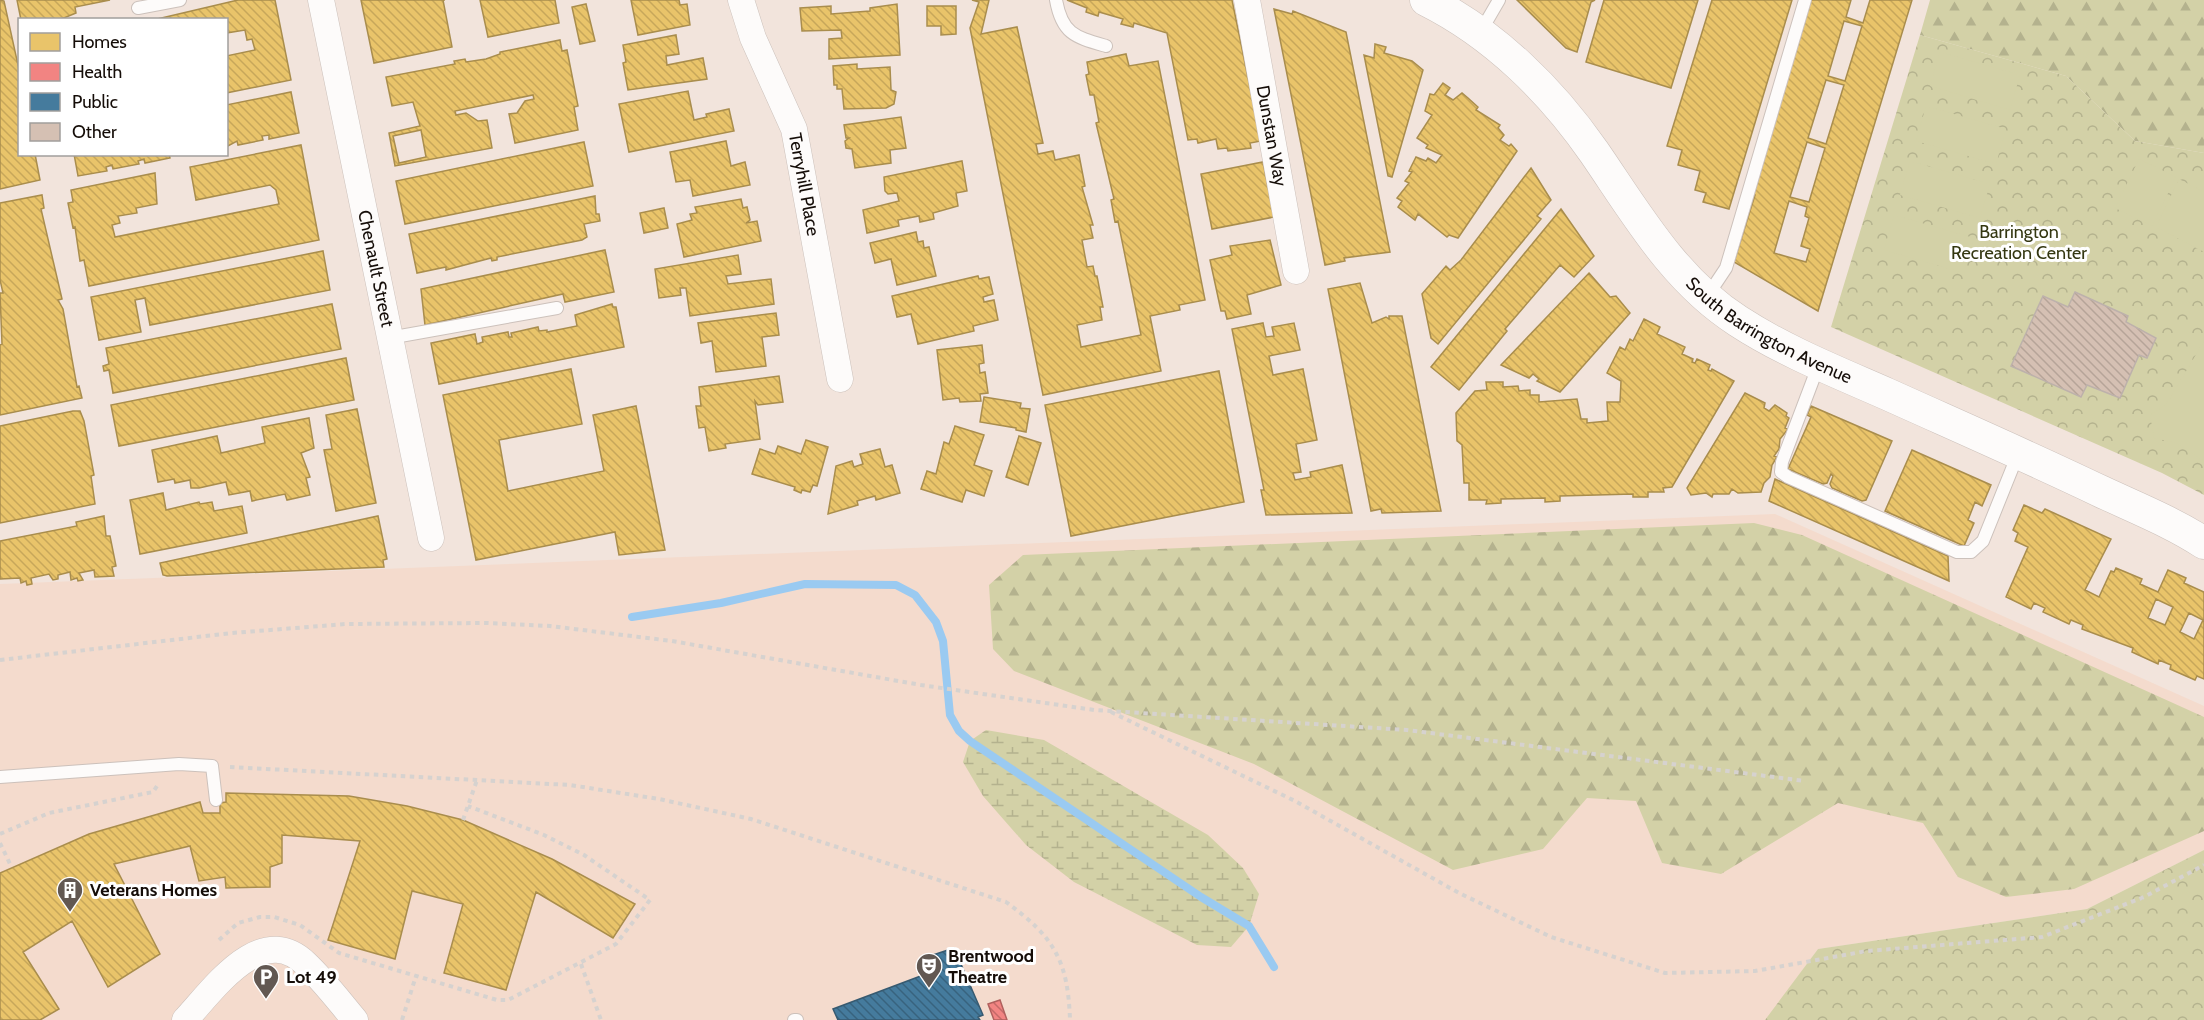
<svg xmlns="http://www.w3.org/2000/svg" width="2204" height="1020" viewBox="0 0 2204 1020" font-family="Cabin,sans-serif">
<style>
.built{fill:#f4dbcd}
.forest{fill:url(#forest-firs)}
.wetland{fill:url(#wetland-marsh)}
.park{fill:url(#park-crowns)}
.pitch{fill:#d3d1a7}
.homes{fill:url(#homes-back-hatch);stroke:#a98d4d;stroke-width:1.5;fill-rule:evenodd}
.health{fill:url(#health-back-hatch);stroke:#b0605d;stroke-width:1.5}
.public{fill:url(#public-back-hatch);stroke:#375a70;stroke-width:1.5}
.lines{fill:none;stroke-linecap:round;stroke-linejoin:round}
.stream{stroke:#9acaf1;stroke-width:8}
.building{fill:url(#building-back-hatch);stroke:#bdb1ab;stroke-width:1.5}
.service-casing{stroke:#ccc1bb;stroke-width:14}
.minor-casing{stroke:#ccc1bb;stroke-width:27}
.tertiary-casing{stroke:#ccc1bb;stroke-width:33}
.path{stroke:#d6d2cf;stroke-width:4;stroke-dasharray:4.5 4.5;stroke-linecap:butt}
.service{stroke:#fdfbfa;stroke-width:12}
.minor{stroke:#fdfbfa;stroke-width:26}
.tertiary{stroke:#fdfbfa;stroke-width:32}
.labels{text-anchor:middle;stroke-width:6;stroke-linejoin:round;paint-order:stroke}
.street-label{font-size:18px;fill:#150d08;stroke:#fff}
.park-label{font-size:18px;fill:#343711;stroke:#fff}
.poi-label{font-size:18px;font-weight:bold;fill:#150d08;stroke:#fff;text-anchor:start}
</style>
<defs>
<pattern id="forest-firs" width="22" height="20" patternUnits="userSpaceOnUse" patternTransform="scale(1.5)"><rect width="22" height="20" fill="#d3d1a7"/><path d="M5 1l3.5 6h-7zM16 11l3.5 6h-7z" fill="#b4b28e"/></pattern>
<pattern id="wetland-marsh" width="20" height="14" patternUnits="userSpaceOnUse" patternTransform="scale(1.5)"><rect width="20" height="14" fill="#d3d1a7"/><path d="M1 5h8M5 5V1M11 12h8M15 12V8" fill="none" stroke="#b4b28e"/></pattern>
<pattern id="park-crowns" width="20" height="18" patternUnits="userSpaceOnUse" patternTransform="scale(1.5)"><rect width="20" height="18" fill="#d3d1a7"/><path d="M2 6a3 3 0 1 1 6 0M12 15a3 3 0 1 1 6 0" fill="none" stroke="#b4b28e"/></pattern>
<pattern id="homes-back-hatch" width="6" height="6" patternUnits="userSpaceOnUse" patternTransform="scale(1.5)"><rect width="6" height="6" fill="#e9c46a"/><path d="M-1 5l2 2M0 0l6 6M5-1l2 2" fill="none" stroke="#c7a75a"/></pattern>
<pattern id="health-back-hatch" width="6" height="6" patternUnits="userSpaceOnUse" patternTransform="scale(1.5)"><rect width="6" height="6" fill="#f28482"/><path d="M-1 5l2 2M0 0l6 6M5-1l2 2" fill="none" stroke="#c36a68"/></pattern>
<pattern id="public-back-hatch" width="6" height="6" patternUnits="userSpaceOnUse" patternTransform="scale(1.5)"><rect width="6" height="6" fill="#457b9d"/><path d="M-1 5l2 2M0 0l6 6M5-1l2 2" fill="none" stroke="#38637e"/></pattern>
<pattern id="building-back-hatch" width="6" height="6" patternUnits="userSpaceOnUse" patternTransform="scale(1.5)"><rect width="6" height="6" fill="#d5c0b3"/><path d="M-1 5l2 2M0 0l6 6M5-1l2 2" fill="none" stroke="#b6a498"/></pattern>
</defs>
<rect width="100%" height="100%" fill="#f2e4dc"/>
<!-- built -->
<path class="built" d="M1775,514L2204,706V850L2087,909L1818,949L1766,1020H0V584Z"/>
<!-- forest -->
<path class="forest" d="M1930,0H2204V153L2135,141L2066,76L1920,35Z
M1754,523L1802,535L2204,717V831L2074,889L2006,897L1958,877L1923,823L1838,803L1721,874L1662,863L1636,801L1587,798L1543,849L1453,870L1254,764L1014,671L993,649L989,585L1023,555Z"/>
<!-- wetland -->
<path class="wetland" d="M986,730L1044,740L1208,835L1243,868L1259,894L1249,926L1231,947L1197,945L1074,882L1026,845L983,796L963,762L970,741Z"/>
<!-- park -->
<path class="park" d="M1920,35L2066,76L2135,141L2204,153V495L2162,473L1831,327Z
M2204,850V1020H1765L1818,949L2087,909Z"/>
<!-- pitch -->
<path class="pitch" d="M1940,52L2020,75L2010,110L1930,86Z
M1926,106L2006,129L1996,164L1916,141Z
M2139,159L2176,177L2152,226L2115,208Z
M1910,161L1990,184L1980,218L1900,195Z
M2179,179L2204,192V252L2156,227Z
M1894,215L1974,238L1964,273L1884,250Z
M2204,341V461L2176,443L2154,438L2150,415L2166,405Z"/>
<!-- homes -->
<path class="homes" d="M0,0L4,1L20,74V154H35L40,180L0,189Z
M17,0H110L75,7L76,13L59,20H21Z
M238,0H275L291,80L226,93V56L255,50L252,39L247,40L245,30L226,33V20H153Z
M361,0H445H443L452,47L374,63Z
M480,0H555L559,23L488,37Z
M631,0H679L680,5L687,4L690,25L638,35Z
M972,0H989L981,34L1017,27L1043,143L1036,144L1038,154L1053,151L1055,160L1079,155L1085,186L1082,187L1093,225H1090L1093,238L1082,240L1087,267L1093,266L1095,276H1097L1103,307H1100L1102,320L1077,325L1081,347L1141,335L1118,221L1115,222L1111,200L1114,199L1096,123L1099,122L1094,95H1090L1086,75L1089,74L1087,62L1126,54L1129,66L1158,61L1205,300L1179,305L1180,310L1150,316L1161,371L1043,395L970,28L979,2Z
M1067,0H1232L1261,141L1250,143L1251,148L1228,151L1227,148L1218,149L1216,139L1198,143L1197,139L1188,140L1167,33L1134,23L1133,27L1121,24L1123,19L1099,12L1098,16L1086,12L1087,8Z
M1517,0H1595L1591,2L1577,52L1566,48Z
M1604,0H1698L1671,88L1586,62Z
M1712,0H1792L1729,209L1703,202L1706,193L1695,190L1700,171L1678,165L1682,150L1667,146Z
M1809,0H1851L1846,17L1863,23L1870,0H1912L1818,311L1734,262L1755,195L1751,194ZM1844,21L1862,26L1845,81L1828,76ZM1826,80L1844,85L1826,144L1808,138ZM1807,142L1825,148L1809,202L1790,197ZM1789,201L1807,207L1805,216L1809,218L1801,246L1810,249L1806,262L1774,253Z
M586,4L595,41L580,44L572,7Z
M897,4L900,55L829,59V39L842,38L841,30L802,31L800,8L831,6V14L870,11V8Z
M927,6H956V34L941,35V26H927Z
M1274,9L1292,14L1293,11L1346,32L1390,252L1344,258L1345,261L1325,265Z
M676,35L679,54L666,56L667,65L703,58L707,79L628,90L623,63L626,62L623,45Z
M560,40L562,51L567,50L578,106L574,107L578,130L515,143L509,114L517,113L525,101L534,99L533,95L455,111L456,115L466,113L478,121L487,120L492,148L395,166L389,133L420,126L413,102L392,106L386,77L455,64L454,61L465,59L466,62L486,59L500,54V52ZM421,130L426,157L399,163L393,136Z
M1375,44L1386,47L1384,53L1412,61L1423,70L1392,177L1388,176L1364,55L1374,58Z
M857,64V69L890,67L891,90L896,92L894,104L886,108L844,109L842,89H837V85H834L833,66Z
M1443,83L1450,88L1445,95L1453,100L1462,93L1468,98L1478,107L1476,110L1500,125L1498,128L1504,135L1500,140L1509,146L1511,144L1517,151L1458,238L1449,235L1447,237L1418,214L1415,220L1398,207L1402,201L1397,198L1409,183L1405,181L1412,172L1409,171L1416,157L1426,161L1428,158L1436,163L1442,155L1426,148L1428,145L1417,138L1432,115L1425,111L1430,94L1434,95Z
M688,91L694,120L707,117L706,114L729,109L734,131L629,152L619,104Z
M291,92L299,133L269,139V135L262,136L263,140L238,145L237,141L226,147V105Z
M901,117L906,148L890,150L891,163L855,168L852,149L846,148L845,141L849,138H846L844,125Z
M726,141L731,166L745,162L750,185L693,196L690,180L676,182L670,152Z
M584,142L593,186L405,224L396,181Z
M301,145L319,240L89,286L84,260L80,261L75,227L73,228L68,203L73,202L71,190L155,173L157,204L136,208L137,213L118,216L120,223L112,225L115,237L279,204L276,190L270,185L196,200L190,167Z
M74,154H169L170,158L145,163L144,159L138,161L139,164L113,169L112,165L106,167L107,171L78,176Z
M962,161L967,191L956,193L958,206L933,213L934,219L920,222L919,216L898,220L899,226L867,233L863,210L899,201L897,193L888,194L885,191L884,177Z
M1263,162L1274,217L1212,229L1201,174Z
M1531,168L1551,200L1537,216L1541,219L1438,344L1431,338L1422,294L1446,266L1450,270L1461,260Z
M42,195L44,208L41,209L62,299L58,300L63,309L77,387L79,386L82,398L0,415V345L2,344L0,293H3L0,280V203Z
M595,196L596,214H599L600,221L584,224L587,237L582,240L497,257V260L492,261L491,258L446,270V267L417,273L409,234Z
M741,199L743,208L747,207L750,220L746,223L757,221L761,241L684,257L677,224L692,220L690,214L697,213L695,207Z
M664,208L668,228L644,233L640,213Z
M1561,209L1594,256L1574,277L1560,265L1505,329L1507,331L1459,390L1431,367Z
M916,232L918,242L923,241L924,248L929,247L936,276L897,285L891,259L875,263L870,243Z
M1270,240L1281,285L1247,295L1251,314L1227,319L1225,311H1221L1210,260L1232,255L1230,246Z
M605,250L614,292L565,302L563,294L425,325L421,289Z
M323,251L330,290L150,325L145,298L135,300L141,332L99,340L91,297Z
M738,255L741,274L726,276L728,284L771,279L774,304L690,316L686,288H680L681,295L659,298L655,269Z
M1589,273L1610,297L1616,296L1630,313L1560,392L1537,381L1539,379L1533,374L1529,378L1501,365Z
M978,276L979,279L989,277L993,294L983,297L984,302L994,300L998,320L973,326L974,331L918,344L911,314L897,317L892,296Z
M1360,283L1372,323L1386,317L1389,319V316H1402L1441,511L1382,513L1381,509L1371,511L1328,289Z
M332,304L341,349L113,393L109,370L104,371L103,366L109,364L106,348Z
M612,304L613,307H616L624,347L439,384L431,343L475,334L477,344L483,342L482,337L508,332L509,337H512L511,333L538,327L539,331L547,330V332L577,326L575,315Z
M776,313L779,335L762,337L766,366L716,372L712,341L701,343L698,323Z
M1644,319L1660,327L1657,334L1685,347L1682,354L1693,359L1692,362L1695,363L1697,359L1710,365L1708,370L1711,371L1712,369L1734,381L1672,487L1663,488L1664,492H1648V497H1633V494L1560,496V501L1545,502V498L1501,499V503L1486,504L1487,500H1469V483H1464L1462,445L1457,441L1456,413L1475,391L1487,390L1486,382H1503V387L1518,386L1519,391L1530,390V395H1539V402L1577,399L1581,419H1587V423L1608,421L1607,402H1620L1621,381L1607,373L1620,347L1625,350L1630,339L1633,341Z
M1263,323L1266,337L1274,336L1272,327L1294,323L1300,350L1269,356L1273,375L1303,369L1317,440L1296,444L1301,472L1293,473L1295,480L1311,477L1310,472L1342,465L1352,513L1266,515L1261,490H1264L1232,329Z
M982,345L984,363L979,364L980,373L985,372L988,393L980,394L981,401L960,402L959,398L943,400L937,350Z
M346,358L354,400L119,446L111,405Z
M571,369L582,424L499,440L508,491L604,471L593,415L636,406L665,550L619,555L615,532L476,560L443,395Z
M1219,371L1244,502L1071,536L1045,405Z
M779,376L783,402L758,405L755,401L760,439L725,444L726,448L709,451L705,427L699,428L696,406H701L699,387Z
M1745,393L1765,403L1764,408L1769,411L1775,405L1787,413L1786,416L1789,418L1785,428L1788,429L1780,439L1779,449L1774,456L1777,457L1772,465L1770,477L1764,483L1761,492L1738,493L1732,489L1729,494H1713L1712,497L1706,493L1691,495L1687,488Z
M984,397L1021,403L1020,408L1030,409L1026,432L1016,430V428L980,422Z
M1811,406L1892,441L1866,500L1862,501L1832,488L1830,484L1833,476L1831,474L1827,483L1823,484L1788,469L1811,417L1807,415Z
M357,409L376,503L336,511L324,450L332,449L326,415Z
M73,411H80L84,421L94,475L91,476L95,504L0,523V426Z
M309,418L314,448L301,453L310,477L306,478L310,495L287,500L285,494L252,501L250,491L229,495L226,482L199,488H191L190,480L175,483L174,479L158,482L152,450L217,436L221,453L265,443L262,427Z
M955,426L984,435L974,465L992,471L984,496L966,490L962,502L921,489L927,471L936,474L944,442L949,444Z
M1019,436L1041,443L1028,485L1006,477Z
M806,440L828,447L817,486L813,485L810,492L802,490L801,493L794,490L795,487L752,474L760,449L775,454L778,446L801,454Z
M880,449L885,467L892,465L900,493L876,500L875,496L857,501L858,505L828,514L836,466L852,461L854,467L863,464L860,454Z
M1912,450L1991,485L1982,506L1975,502L1968,520L1974,523L1964,546L1885,511Z
M1775,479L1948,556L1949,581L1769,501Z
M163,493L166,510L199,502L200,504L212,502L214,511L242,506L247,533L140,554L130,500Z
M2024,505L2042,513L2045,509L2111,539L2085,590L2099,597L2111,571L2114,572L2116,568L2142,579L2140,584L2158,592L2168,570L2186,578L2184,583L2204,592V679L2197,676L2195,680L2170,669L2171,665L2159,660L2158,664L2132,652L2133,648L2082,629L2083,625L2071,620L2069,624L2043,612L2045,608L2034,603L2031,609L2006,597L2028,547L2015,541L2018,533L2013,530ZM2156,599L2173,607L2165,625L2148,618ZM2189,613L2203,620L2194,639L2180,632Z
M104,516L106,536H110L116,566L112,567L114,576L95,577L94,570L79,573L83,580L78,581L77,578L71,580L70,572L58,575V579L53,580L49,574L31,578L32,584L27,585L26,581L21,583L20,578L0,579V541L77,526L76,522Z
M378,516L387,559L383,560L384,567L167,576L163,575L160,563Z
M226,793L349,796L407,806L463,820L552,859L635,904L613,938L536,892L506,990L444,973L463,904L412,891L395,959L328,940L360,841L282,835V863L270,867V887L226,888L225,877L199,881L190,846L114,864L160,954L108,987L72,921L23,952L59,1009L40,1020H0V873L89,834L200,802L203,813H220V803L226,802Z"/>
<!-- health -->
<path class="health" d="M1000,1000L1007,1020H994L988,1004Z"/>
<!-- public -->
<path class="public" d="M954,948L983,1015L978,1017L980,1020H838L833,1009L926,974L921,959Z"/>
<g class="lines">
<!-- stream -->
<path class="stream" d="M632,617L721,603L805,584L896,585L915,595L936,622L943,641L950,715L959,731L970,741L1201,897L1249,926L1274,967"/>
</g>
<!-- building -->
<path class="building" d="M2075,292L2128,316L2126,322L2156,338L2147,358L2139,355L2120,398L2087,385L2081,397L2011,366L2043,296L2068,307Z"/>
<g class="lines">
<!-- service casing -->
<g class="service-casing">
<path id="service" d="M1056,0C1062,34 1075,37 1106,46
M138,8L180,0
M1481,31L1499,0
M1708,295L1726,268L1805,0
M389,338L557,308
M1819,364L1782,462L1781,472L1788,477L1957,552H1971L1983,541L2018,454
M0,777L179,764L212,766L216,800
M794,1020H797"/>
</g>
<!-- minor casing -->
<g class="minor-casing">
<g id="minor">
<path id="s1" d="M321,0L431,538"/>
<path id="s2" d="M741,0L753,38L794,129L840,379"/>
<path id="s3" d="M1247,0L1296,271"/>
<path d="M185,1020C214,989 261,920 306,964C324,981 339,1001 355,1020"/>
</g>
</g>
<!-- tertiary casing -->
<g class="tertiary-casing">
<g id="tertiary">
<path id="s4" d="M1426,0C1494,34 1551,90 1594,152C1636,213 1674,280 1738,321C1784,351 1837,372 1887,394C1958,426 2029,457 2100,491C2134,507 2172,522 2204,543"/>
</g>
</g>
<!-- path -->
<path class="path" d="M0,660L232,633L346,624L486,623L550,626L672,641L921,685L1094,710L1407,730L1805,781
M1111,712L1295,801L1459,893L1551,937L1665,973L1755,971L1867,951L2042,937L2144,897L2204,865
M230,767L570,785L659,799L751,819L1006,902C1054,937 1068,960 1070,1020
M463,820L477,780
M0,834L49,813L153,792L159,783
M0,843L11,866
M219,940L238,923L260,917H274L300,925L339,953L497,1000H508L616,944L650,900L584,855L544,835L468,806
M581,964L601,1020
M402,1020L416,976"/>
<!-- service -->
<use href="#service" class="service"/>
<!-- minor -->
<use href="#minor" class="minor"/>
<!-- tertiary -->
<use href="#tertiary" class="tertiary"/>
</g>
<!-- icons -->
<defs>
<g id="building-pin" transform="scale(1.35)"><path d="M0 17L-7.5 6A9.5 9.5 0 1 1 7.5 6Z" fill="#625852" stroke="#fff"/><path d="M-4-6H4V6H1V3H-1V6H-4ZM-2.5-4.3h1.7v1.8h-1.7ZM.8-4.3h1.7v1.8H.8ZM-2.5-1h1.7V.8h-1.7ZM.8-1h1.7V.8H.8Z" fill="#fff"/></g>
<g id="theatre-pin" transform="scale(1.35)"><path d="M0 17L-7.5 6A9.5 9.5 0 1 1 7.5 6Z" fill="#625852" stroke="#fff"/><path d="M-5-5.5Q0-4 5-5.5V0Q5 5 0 6Q-5 5-5 0ZM-3.3-2.5H-1v1.5H-3.3ZM1-2.5H3.3v1.5H1ZM-2.8 1Q0 5.5 2.8 1Z" fill="#fff"/></g>
<g id="parking-pin" transform="scale(1.35)"><path d="M0 17L-7.5 6A9.5 9.5 0 1 1 7.5 6Z" fill="#625852" stroke="#fff"/><path d="M-3.5-5.5H1a3.5 3.5 0 0 1 0 7H-1V5.5H-3.5ZM-1-3.4V-.6H.8a1.4 1.4 0 0 0 0-2.8Z" fill="#fff"/></g>
</defs>
<g fill-rule="evenodd">
<use href="#building-pin" x="70" y="890"/>
<use href="#theatre-pin" x="929" y="966"/>
<use href="#parking-pin" x="266" y="977"/>
</g>
<g class="labels">
<!-- street labels -->
<g class="street-label">
<text dy="6" stroke="none"><textPath href="#s3" startOffset="138">Dunstan Way</textPath></text>
<text dy="6" stroke="none"><textPath href="#s2" startOffset="196">Terryhill Place</textPath></text>
<text dy="6" stroke="none"><textPath href="#s1" startOffset="274">Chenault Street</textPath></text>
<text dy="6" stroke="none"><textPath href="#s4" startOffset="484">South Barrington Avenue</textPath></text>
</g>
<!-- park labels -->
<g class="park-label">
<text x="2019" y="238">Barrington<tspan x="2019" dy="21">Recreation Center</tspan></text>
</g>
<!-- poi labels -->
<g class="poi-label">
<text x="90" y="896">Veterans Homes</text>
<text x="948" y="962">Brentwood<tspan x="948" dy="21">Theatre</tspan></text>
<text x="286" y="983">Lot 49</text>
</g>
</g>
<!-- legend -->
<rect x="18" y="18" width="210" height="138" fill="#ffffff" stroke="#a19e9c" stroke-width="1.5"/>
<rect x="30" y="33" width="30" height="18" fill="#e9c46a" stroke="#a19e9c" stroke-width="1.5"/>
<text x="72" y="48" font-size="18" fill="#150d08">Homes</text>
<rect x="30" y="63" width="30" height="18" fill="#f28482" stroke="#a19e9c" stroke-width="1.5"/>
<text x="72" y="78" font-size="18" fill="#150d08">Health</text>
<rect x="30" y="93" width="30" height="18" fill="#457b9d" stroke="#a19e9c" stroke-width="1.5"/>
<text x="72" y="108" font-size="18" fill="#150d08">Public</text>
<rect x="30" y="123" width="30" height="18" fill="#d5c0b3" stroke="#a19e9c" stroke-width="1.5"/>
<text x="72" y="138" font-size="18" fill="#150d08">Other</text>
</svg>
